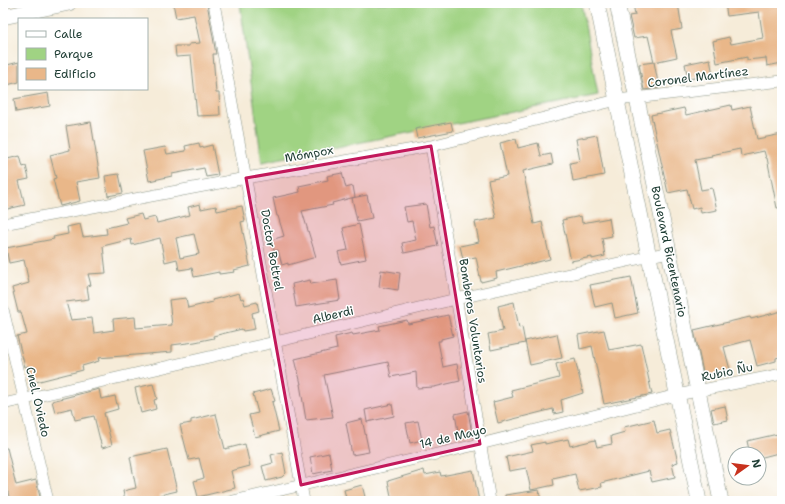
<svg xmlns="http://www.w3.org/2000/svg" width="785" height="504" viewBox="0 0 785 504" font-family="'Shantell Sans',sans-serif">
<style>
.green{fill:#a0d383;stroke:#60885c}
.building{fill:#e9b789;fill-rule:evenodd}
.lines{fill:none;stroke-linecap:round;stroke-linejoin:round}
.minor-casing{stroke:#8a9486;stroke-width:12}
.secondary-casing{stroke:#8a9486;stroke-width:16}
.minor{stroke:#fff;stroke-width:11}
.secondary{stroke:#fff;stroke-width:15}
.marked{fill:#c2185b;fill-opacity:0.2;stroke:#c2185b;stroke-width:3;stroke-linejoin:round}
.labels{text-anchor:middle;stroke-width:3;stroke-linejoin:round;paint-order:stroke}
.street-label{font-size:12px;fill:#1f3d34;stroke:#fff}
</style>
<rect width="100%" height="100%" fill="#fff"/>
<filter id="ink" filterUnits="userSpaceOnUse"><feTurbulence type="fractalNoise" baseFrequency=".025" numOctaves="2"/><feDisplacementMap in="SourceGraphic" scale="8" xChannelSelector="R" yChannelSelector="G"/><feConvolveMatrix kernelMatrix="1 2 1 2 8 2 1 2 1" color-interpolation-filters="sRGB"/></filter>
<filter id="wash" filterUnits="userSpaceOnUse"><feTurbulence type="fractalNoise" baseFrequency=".012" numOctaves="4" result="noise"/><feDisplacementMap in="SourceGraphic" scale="16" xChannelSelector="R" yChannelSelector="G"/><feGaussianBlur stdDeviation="0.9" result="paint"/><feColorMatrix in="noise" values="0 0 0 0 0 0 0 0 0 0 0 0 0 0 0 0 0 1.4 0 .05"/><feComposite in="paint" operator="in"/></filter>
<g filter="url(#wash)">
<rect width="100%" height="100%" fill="#f6ecd9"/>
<!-- green -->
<path class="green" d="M240,3H581L598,95L262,162Z"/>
<g id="blocks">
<!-- building -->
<path class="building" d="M173,3H207L216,54H213L216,93H219L220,115L197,116L191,56L176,57L175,46H189V44L200,43L194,15L176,18Z
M633,3H678L682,29L671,31L677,57L654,62L648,36L634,38L629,16L635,15Z
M725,3H782V63L767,66L766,58L747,60V57L717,63L713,41L729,37L731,44L763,38L759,12L727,16Z
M710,59L713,75L688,79L685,64Z
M19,62V82L3,86V66Z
M654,62L659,88L644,90L639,64Z
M48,93L50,106L16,112L14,99Z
M731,105L732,110L750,106L757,139L782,134V207L777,208L767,158H766L764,151L741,156L740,149L711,155L712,157L695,160L701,190L712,188L717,210L701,213L700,207L692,209L687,189L668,193L651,115L684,108L686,115Z
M91,122L100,178L76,182L80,201L60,206L53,179L56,178L50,155L70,150L66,126Z
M451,122L453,131L417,138L415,129Z
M597,135L604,175L573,181L570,163L580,161L576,139Z
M516,139L518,148L538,143L541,156L551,154L553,164L523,171L534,224L542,222L550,259L496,272L497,278L481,282L476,257L463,259L460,246L479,242L475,222L496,218L488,180L507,176L500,143Z
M199,143L200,148L212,145L218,175L206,177L204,168L172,174V176L149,181L143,151L165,147L167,154L186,151L185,146Z
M20,156L23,167L26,166L29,179L19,181L25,205L3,210V160Z
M342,173L346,188L353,186L355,197L332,203L333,205L302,211L316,257L288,265V263L282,265L278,250L274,251L271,240L284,236L278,216H277L273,198L300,192L299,186L328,180L327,176Z
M119,174L123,193L108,196L105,176Z
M367,195L372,218L357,221L352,198Z
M200,204L201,209L216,206L217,211L242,206L245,221L241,222L250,266L234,270L235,272L219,274V272L194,277L192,268L179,270L177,259L165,262L160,238L132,245L131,239L103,246L106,273L88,274L91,285L87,286L89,299L66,302L71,320L92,318L94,333L114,330L113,319L135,317L136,328L172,325L169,300L186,298L188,308L213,302L212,300L239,293L241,299L243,298L245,305L257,302L259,311L252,313L255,329L243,331L242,329L213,336L214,338L195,342L172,345V352L98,358L99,361L82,366L83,370L32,383L28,366L25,367L17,336L27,334L21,312H18L12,288L29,283L24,260L9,263L6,248L54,239L53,237L68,234L67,227L80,224L83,237L107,234L106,228L127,223L125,218L141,214L143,220L155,217L157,223L190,215L188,207ZM194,234L199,254L180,258L176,238Z
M426,204L430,227L434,226L438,246L404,253L402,243L416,240L412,221L407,222L404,207Z
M581,216L582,223L609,218L612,236L602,238L605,256L592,259V257L571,261L562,220Z
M359,224L366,259L341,264L338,252L348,250L343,228Z
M381,270L400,273L398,290L379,287Z
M631,277L638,313L615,318L612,303L595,307L590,285Z
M310,280L311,284L337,280L340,300L296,307L292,284Z
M514,302L519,328L522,327L525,343L491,350L488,334L503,331L498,306Z
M782,311V356L776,358V361L757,366L750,340L724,347L730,370L704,377L694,330L750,317L751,319Z
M448,315L453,336L441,339V341H438L443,367L457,364L460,381L434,387L417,388L416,372L391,377L388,362L324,375L333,417L306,420L300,384H301L295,359L337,349L335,337L352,333L353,335L380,330L379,326L407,320L408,324Z
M604,330L609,350L641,344L652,394L604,404L592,346L580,349L578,335Z
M557,334L562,358L530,365L525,341Z
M575,359L583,393L561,400L563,412L554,414L553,409L498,423L493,402L513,397L511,390L559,378L556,364Z
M153,384L157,399L154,400L156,409L141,413L135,388Z
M99,389L101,399L115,396L118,409L104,413L112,445L102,448L94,416L75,420L72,408L55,412L52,401Z
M271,389L275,401L272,402L279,431L255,437L249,415L258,413L253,394Z
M392,404L394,416L367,422L365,410Z
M725,406L728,420L714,423L711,409Z
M468,411L472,434L459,437L455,414Z
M216,414L225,449L245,444L250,466L231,471L235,488L198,497L194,481L204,478L199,458L189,460L180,425L191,423V420Z
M362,419L369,452L352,455L346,423Z
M654,420L657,433L670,430L678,462L672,464L675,477L652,482L649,471L601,483L602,487L579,491L575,474L553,479L554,485L531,490L526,468L509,471L506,457L533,451L531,445L545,442V444L568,439L570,446L595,440L597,447L612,444L611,436L625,432L624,427Z
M418,421L422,440L410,443L406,423Z
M782,433V452L759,458V454H750L747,441Z
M3,448H7L16,485L36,480L41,501H10L5,480L3,481Z
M167,449L177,491L160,495L161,501H125L123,491L136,488L130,457Z
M282,452L286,473L282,477L266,481L262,466L273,463L271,455Z
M329,453L332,470L313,474L310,457Z
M424,470L425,475L440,472L441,476L473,470L479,501H392L388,481Z
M362,485L366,501H347L344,490Z
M539,490L541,501H505V495Z"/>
</g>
</g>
<g filter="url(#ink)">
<use href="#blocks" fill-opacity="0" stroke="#8a9486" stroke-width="1"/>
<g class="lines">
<!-- minor casing -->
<g class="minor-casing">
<path id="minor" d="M214,3L304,501
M431,146L490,501
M3,224L246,178L431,146L617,100L782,81
M3,309L48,501
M3,404L275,342L456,299L669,252
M233,501L480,444L677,395L782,374"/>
</g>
<!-- secondary casing -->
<g class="secondary-casing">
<g id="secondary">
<path d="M597,3L699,501"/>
<path id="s1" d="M617,3L721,501"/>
<path d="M3,17L69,3"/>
</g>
</g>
<!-- minor -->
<use href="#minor" class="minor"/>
<!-- secondary -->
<use href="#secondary" class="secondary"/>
</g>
</g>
<!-- marked area -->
<path class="marked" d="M431,146L480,444L301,485L246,178Z"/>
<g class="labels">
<!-- street labels -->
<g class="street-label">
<text transform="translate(698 77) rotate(-7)" y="4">Coronel Martínez</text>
<text transform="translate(309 154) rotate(-10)" y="4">Mómpox</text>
<text transform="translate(272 250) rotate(80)" y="4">Doctor Bottrel</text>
<text dy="4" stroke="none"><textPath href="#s1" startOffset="254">Boulevard Bicentenario</textPath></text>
<text transform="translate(333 315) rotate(-13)" y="4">Alberdi</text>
<text transform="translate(473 321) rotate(81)" y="4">Bomberos Voluntarios</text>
<text transform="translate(727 372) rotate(-12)" y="4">Rubio Ñu</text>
<text transform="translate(38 402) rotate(77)" y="4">Cnel. Oviedo</text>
<text transform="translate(453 437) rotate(-13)" y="4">14 de Mayo</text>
</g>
</g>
<!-- margin -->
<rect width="785" height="504" fill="none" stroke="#fff" stroke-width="16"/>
<!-- legend -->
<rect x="18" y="18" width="130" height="72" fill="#ffffff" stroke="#a5b1ae"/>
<rect x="26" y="31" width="20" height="6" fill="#ffffff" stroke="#a5b1ae"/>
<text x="54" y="38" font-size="12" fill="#1f3d34">Calle</text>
<rect x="26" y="48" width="20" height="12" fill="#a0d383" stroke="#a5b1ae"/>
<text x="54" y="58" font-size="12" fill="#1f3d34">Parque</text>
<rect x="26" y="68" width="20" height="12" fill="#e9b789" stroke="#a5b1ae"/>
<text x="54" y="78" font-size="12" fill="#1f3d34">Edificio</text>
<!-- north arrow -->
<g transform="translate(747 466) rotate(76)"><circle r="19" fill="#ffffff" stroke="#a5b1ae"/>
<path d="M0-3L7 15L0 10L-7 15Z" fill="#c8321e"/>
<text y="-6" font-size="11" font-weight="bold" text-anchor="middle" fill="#1f3d34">N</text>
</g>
</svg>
